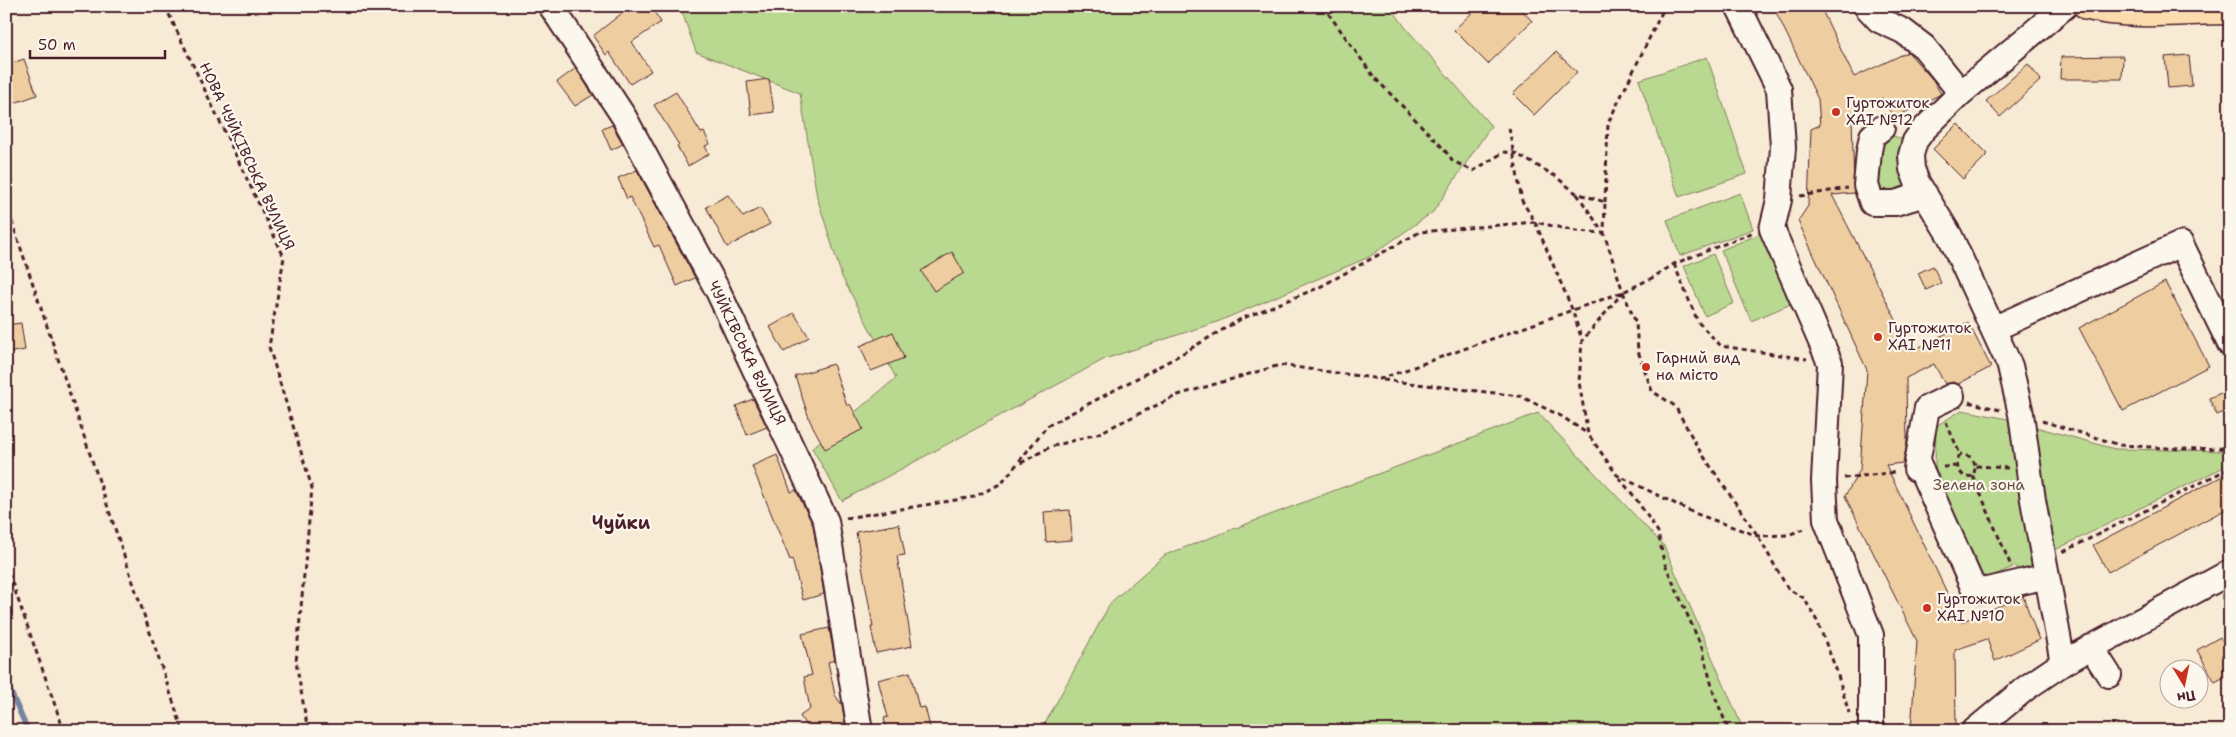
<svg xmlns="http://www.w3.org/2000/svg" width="2236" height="737" viewBox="0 0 2236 737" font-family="'Shantell Sans',sans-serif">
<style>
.green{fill:#b9d890;stroke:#827c5e}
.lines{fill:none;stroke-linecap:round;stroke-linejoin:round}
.stream{stroke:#7684a1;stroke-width:5.5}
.building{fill:#eecea0;stroke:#4a1f2b}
.minor-casing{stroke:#4a1f2b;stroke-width:28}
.major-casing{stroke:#4a1f2b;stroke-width:31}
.path{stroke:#4a1f2b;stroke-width:3;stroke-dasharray:5 4;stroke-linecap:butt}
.minor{stroke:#fbf7ec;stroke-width:24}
.major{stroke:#fcdcac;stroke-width:28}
.poi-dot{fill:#c8321e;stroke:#fbf7ec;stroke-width:2}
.labels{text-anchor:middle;stroke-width:4.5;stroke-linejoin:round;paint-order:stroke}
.poi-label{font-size:15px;fill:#4a1f2b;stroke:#fbf7ec;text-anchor:start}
.street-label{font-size:15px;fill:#4a1f2b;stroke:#fbf7ec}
.park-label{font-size:15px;fill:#664d44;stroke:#fbf7ec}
.quarter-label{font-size:18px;font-weight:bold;fill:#4a1f2b;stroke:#fbf7ec}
</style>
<rect width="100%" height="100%" fill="#f7ebd5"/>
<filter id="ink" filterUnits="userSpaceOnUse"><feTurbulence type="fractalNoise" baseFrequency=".02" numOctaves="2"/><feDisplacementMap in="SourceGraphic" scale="10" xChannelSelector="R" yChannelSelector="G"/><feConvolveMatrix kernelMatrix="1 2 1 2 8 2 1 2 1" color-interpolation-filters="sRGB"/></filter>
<g filter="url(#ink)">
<!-- green -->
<path class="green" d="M680,6H1390L1405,27L1491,126L1433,212L1369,257L1217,322L1105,359L842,501L812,448L896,378L842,277L817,197L800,93L696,52Z
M1707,57L1747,174L1679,197L1639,80Z
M1885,133L1905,140L1911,194L1876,195L1877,170Z
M1740,193L1753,229L1680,256L1667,220Z
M1762,233L1791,304L1751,321L1721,250Z
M1713,254L1734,303L1705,316L1684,266Z
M1962,410L2008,419L2037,570L2025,574L2015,566L1988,578L1978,579L1940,499L1935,464L1936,426Z
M1538,413L1664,546L1744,731H1041L1111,602L1165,555Z
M2036,427L2115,449L2230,451V464L2053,551Z"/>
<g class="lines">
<!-- stream -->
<path class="stream" d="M6,681L28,731"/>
</g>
<!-- building -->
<path class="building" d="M631,6H650L661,22L632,42L651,71L630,84L609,52L606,55L593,36Z
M1479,6H1518L1532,21L1488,64L1454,30Z
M1773,6H1820L1854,77L1908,52L1933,80L1941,94L1894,118L1882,98L1852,115L1854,193L1832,195L1912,351L1968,322L1991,367L1958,384L1953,382L1945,384L1934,364L1906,378L1907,443L1903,463L1886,465L1961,622L2023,596L2039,640L1995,661L1987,639L1955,650L1956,731H1911L1917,641L1845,496L1860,470L1867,370L1798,221L1808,206L1811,129L1820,125L1818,99Z
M1556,52L1577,72L1534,115L1513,94Z
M2189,55L2192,86L2168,88L2165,57Z
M2123,56L2122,79H2060L2061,57Z
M24,59L37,95L6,106V65Z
M2028,64L2041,80L2000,117L1986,101Z
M576,68L593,95L575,106L557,82Z
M769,79L774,112L751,115L747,82Z
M676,92L701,133L704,132L710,144L705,146L709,154L688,166L677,146L679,145L654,105Z
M1958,124L1988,154L1963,179L1933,149Z
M612,125L623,144L611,150L602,129Z
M637,170L695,278L677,286L659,245L654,247L630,197L627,199L618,178Z
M728,195L743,217L760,208L770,224L727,247L706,207Z
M952,252L964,273L934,291L921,271Z
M1933,266L1941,283L1926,290L1918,273Z
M2165,282L2209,366L2123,411L2079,328Z
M794,313L809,337L784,352L770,327Z
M21,323L25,350L6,353V325Z
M893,332L904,358L871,371L860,346Z
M833,364L847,406L850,404L863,429L825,449L810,421L795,376Z
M2230,389V409L2217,415L2209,398Z
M753,399L767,427L747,435L736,406Z
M777,455L791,492L796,490L813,525L824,594L803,600L792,559L790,560L752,466Z
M2230,472V507L2108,572L2093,545Z
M1070,510L1072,540L1046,542L1044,512Z
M899,524L905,555L897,556L912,646L876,653L871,627H873L856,532Z
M829,628L835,660L828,662L835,695L842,705L845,723L834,731H809L800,716L810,709L804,677L812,675L802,634Z
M2220,637L2230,655V674L2215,682L2197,650Z
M910,672L919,708L925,707L931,731H887L884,718L888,717L878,680Z"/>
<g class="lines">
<!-- minor casing -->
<g class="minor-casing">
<path id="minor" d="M551,6L624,117L718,291L826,521L860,731
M1738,6L1779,89L1783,147L1779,200L1772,229L1830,363L1824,481L1826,520L1871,635V731
M1866,6L1879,20L1903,31L1924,47L1961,93
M1882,128L1872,136L1869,151L1866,185L1872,203H1895L1925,194
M1993,329L2181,244L2230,344
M1952,396L1927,408L1916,469L1919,465L1972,585L1984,591L2047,576
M2091,647L2109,675
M2063,663L2033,500L2021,414L2010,366L1950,236L1917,182L1912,169L1911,155L1915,141L1923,130L1961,93L2065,6
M1974,731L2026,688L2063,663L2230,572"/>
</g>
<!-- major casing -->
<g class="major-casing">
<path id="major" d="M2088,6C2133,17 2184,10 2230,10"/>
</g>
<!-- path -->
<path class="path" d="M165,6L284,257L269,347L312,488L296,662L308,731
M1323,6L1374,77L1443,148L1453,161L1473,171L1504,152L1515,153L1555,176L1576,193L1605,202L1604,233L1623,292L1582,341L1579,382L1588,434L1617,475L1694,513L1758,536L1788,535L1807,528
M1509,128L1522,201L1535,222L1572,309L1582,340
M1577,194L1603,232
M1800,196L1848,188
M1605,202L1608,123L1665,6
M6,204L183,731
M1674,264L1698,322L1721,346L1807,359
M1623,292L1636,323L1638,351L1652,391L1675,406L1698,448L1758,536L1788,589L1804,598L1817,621L1836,669L1849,713
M1383,380L1520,396L1561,416L1588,434
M1969,402L2000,410
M2042,421L2120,445L2182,449L2230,448
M1946,422L1960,454C1955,464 1957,470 1965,477L1973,476L1976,466L1971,457L1960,454
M1021,463L1050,447L1097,434L1178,395L1280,365L1380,379L1623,292L1652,278L1674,264L1754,232
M1976,466L2008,468
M1943,467L1957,466
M1973,476L2011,566
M1619,478L1634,496L1658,532L1664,562L1702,648L1714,694L1729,731
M1844,478L1897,472
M846,518L974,497L1002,483L1047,426L1171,360L1241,319L1318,288L1420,232L1535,222L1576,231L1604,233
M2063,552L2230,468
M6,565L64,731"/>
<!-- minor -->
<use href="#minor" class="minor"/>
<!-- major -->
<use href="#major" class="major"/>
</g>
</g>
<!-- markers -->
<g class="poi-dot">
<circle cx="1836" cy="112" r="5"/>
<circle cx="1878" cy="337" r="5"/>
<circle cx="1646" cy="367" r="5"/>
<circle cx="1927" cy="608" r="5"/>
</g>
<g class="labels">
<!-- poi labels -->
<g class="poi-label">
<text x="1846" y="108">Гуртожиток<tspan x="1846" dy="17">ХАІ №12</tspan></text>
<text x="1888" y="333">Гуртожиток<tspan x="1888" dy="17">ХАІ №11</tspan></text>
<text x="1656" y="363">Гарний вид<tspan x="1656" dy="17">на місто</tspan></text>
<text x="1937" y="604">Гуртожиток<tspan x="1937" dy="17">ХАІ №10</tspan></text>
</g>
<!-- street labels -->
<g class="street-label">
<text transform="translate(247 156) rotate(65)" y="5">НОВА ЧУЙКІВСЬКА ВУЛИЦЯ</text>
<text transform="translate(747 353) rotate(64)" y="5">ЧУЙКІВСЬКА ВУЛИЦЯ</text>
</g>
<!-- park labels -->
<g class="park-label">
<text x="1979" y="490">Зелена зона</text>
</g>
<!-- quarter labels -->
<g class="quarter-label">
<text x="621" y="529">Чуйки</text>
</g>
</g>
<!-- margin -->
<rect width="2236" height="737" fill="none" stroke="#fbf7ec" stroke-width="25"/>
<rect x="12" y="12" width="2211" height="712" fill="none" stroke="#4a1f2b" stroke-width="2" filter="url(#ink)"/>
<!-- north arrow -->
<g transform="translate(2184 684) rotate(170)"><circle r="24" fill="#fbf7ec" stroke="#b4a19f"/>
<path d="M0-4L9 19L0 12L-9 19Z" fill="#c8321e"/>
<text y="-8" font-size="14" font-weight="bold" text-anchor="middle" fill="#4a1f2b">Пн</text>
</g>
<!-- scale -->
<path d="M30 50v8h135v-8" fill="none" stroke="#4a1f2b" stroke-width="2.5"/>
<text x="38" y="50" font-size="15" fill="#4a1f2b" stroke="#fbf7ec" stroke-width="4" paint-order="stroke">50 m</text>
</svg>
